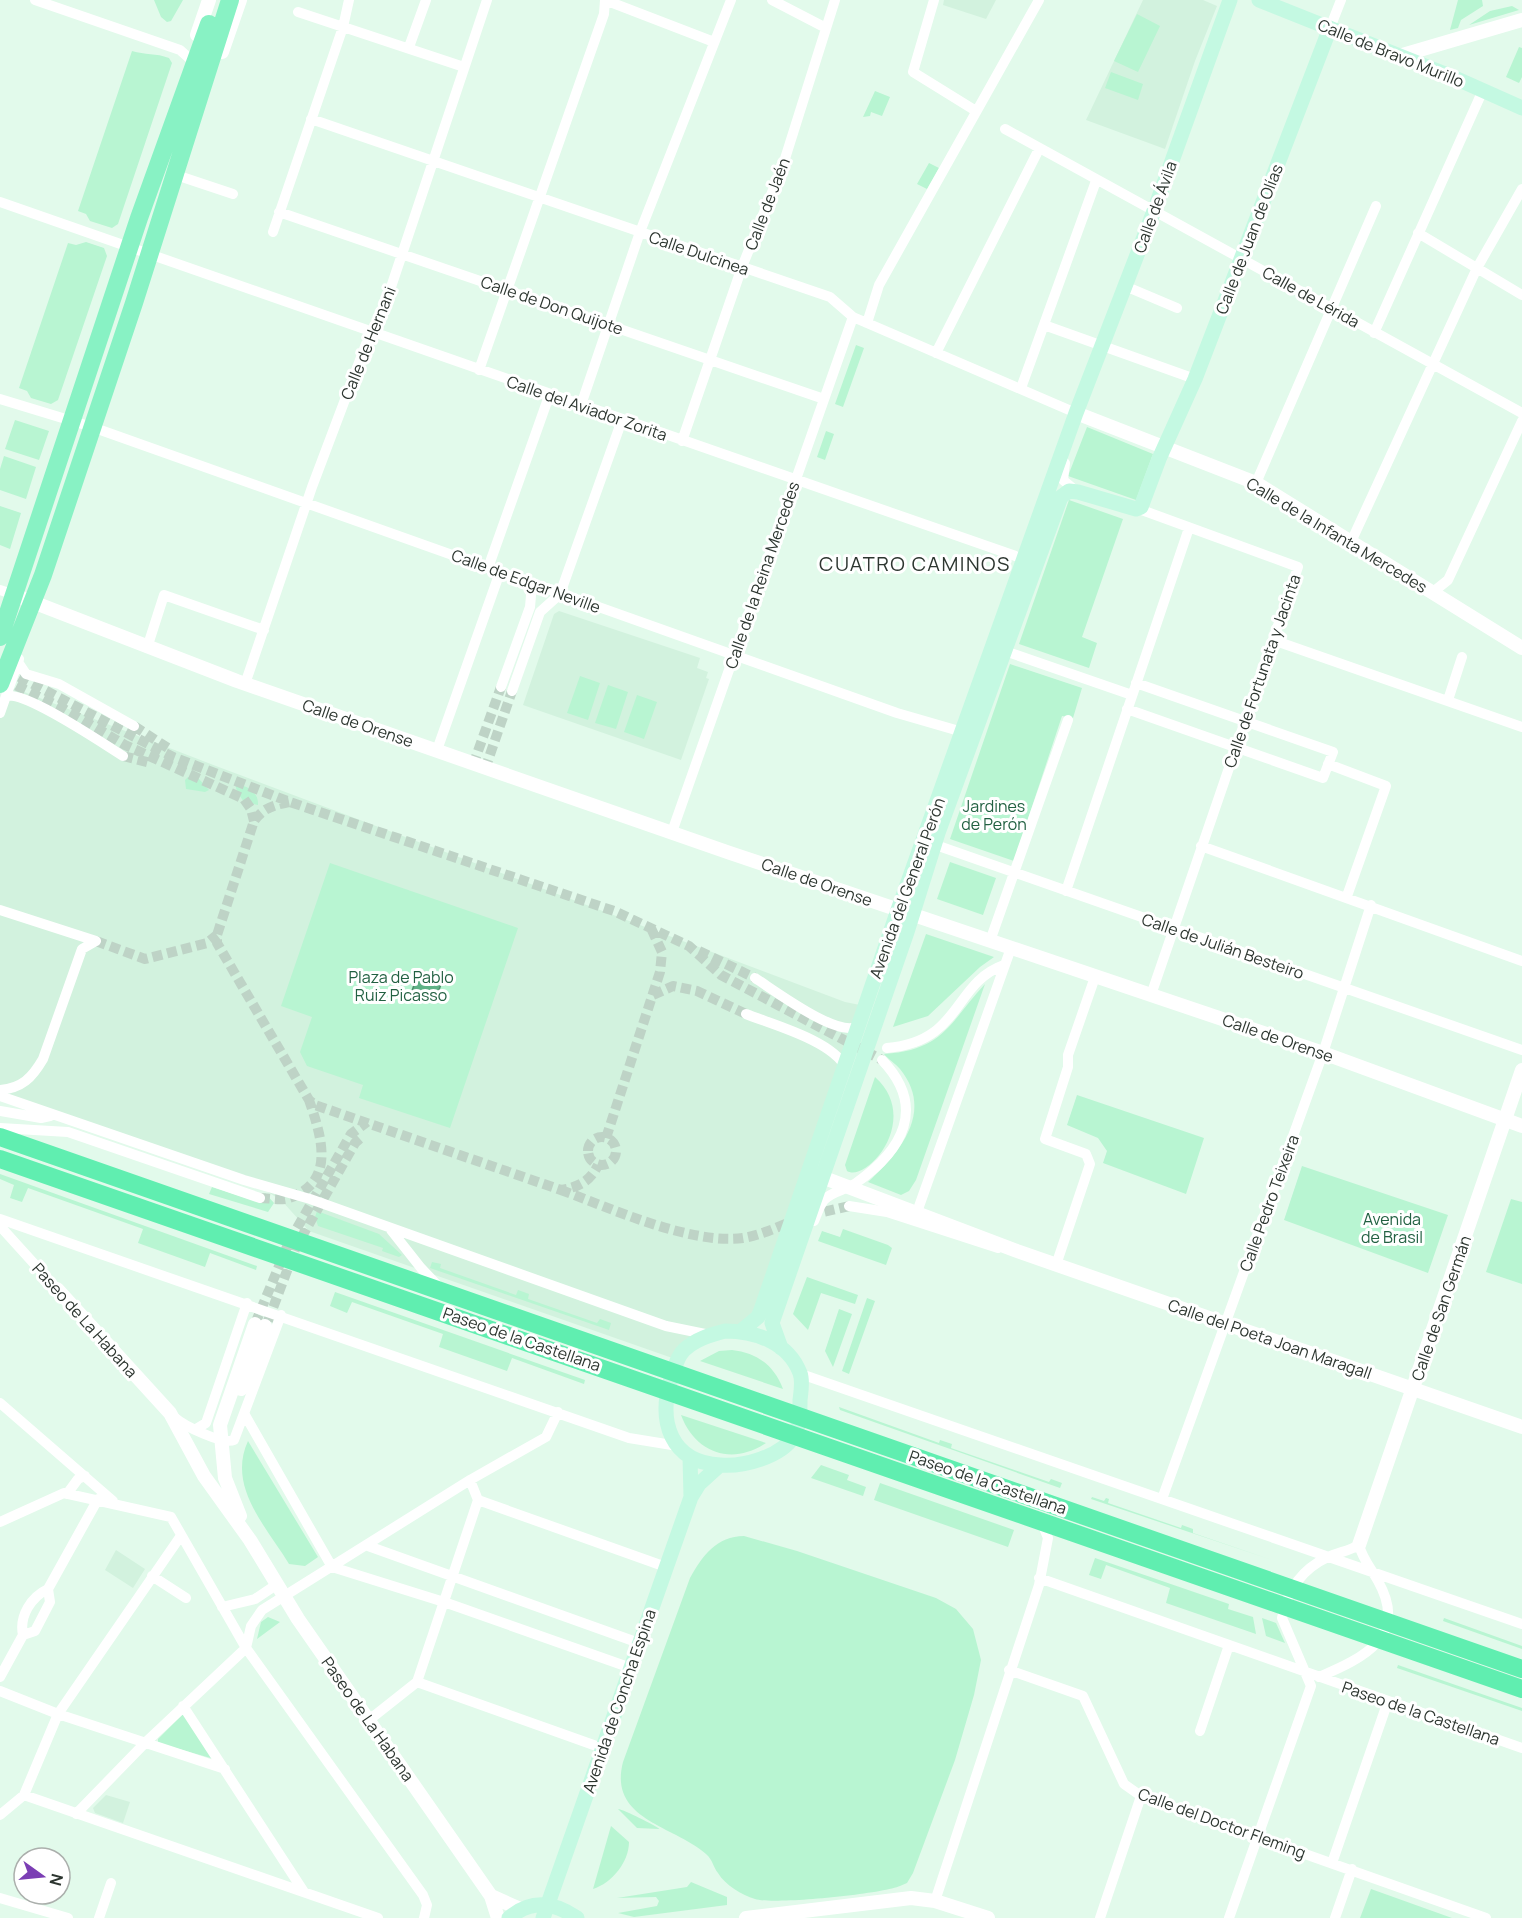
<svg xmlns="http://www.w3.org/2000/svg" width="1522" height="1918" viewBox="0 0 1522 1918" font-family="Manrope,sans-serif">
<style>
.built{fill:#d2f2de}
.green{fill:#b8f5d2}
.water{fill:#5eb286;stroke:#4f8d6c;stroke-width:1.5}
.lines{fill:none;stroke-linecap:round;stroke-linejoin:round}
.minor-tunnel{stroke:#bed3c6;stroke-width:10;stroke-dasharray:10 5;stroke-linecap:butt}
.minor{stroke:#fff;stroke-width:10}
.tertiary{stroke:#fff;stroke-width:14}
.secondary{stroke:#c4f9e2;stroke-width:15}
.primary{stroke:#88f2c4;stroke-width:18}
.trunk{stroke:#60eeb0;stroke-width:18}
.labels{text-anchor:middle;stroke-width:6;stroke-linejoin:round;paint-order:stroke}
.street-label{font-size:16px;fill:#2d3630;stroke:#fff}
.park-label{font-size:16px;fill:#226142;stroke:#fff}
.quarter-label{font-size:20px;letter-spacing:1.5px;fill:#2d3630;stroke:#fff}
</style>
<rect width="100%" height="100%" fill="#e2faeb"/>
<!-- built -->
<path class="built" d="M944,0H996L986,19L943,5Z
M1143,0H1203L1217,6L1195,61L1165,149L1086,120Z
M559,611L700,658L697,668L708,672L706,678L709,679L681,760L523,705L554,614Z
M6,685L216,766L845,1002L865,1006L758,1317L725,1331L678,1360L309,1231L282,1201L265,1190L0,1096V713Z
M116,1550L145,1569L133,1588L105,1570Z
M106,1795L130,1802L123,1823L95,1813L93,1808Z"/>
<!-- green -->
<path class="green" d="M154,0H183L171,21L167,22L161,17Z
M1458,0H1482L1483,6L1461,20L1458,28L1450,30Z
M1512,6L1519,10L1469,25L1490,11Z
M1137,14L1160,26L1138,72L1114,61Z
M1519,47L1522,48V77L1519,83L1506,77Z
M132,51C145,55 156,53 169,58L172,63L118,224L112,228L90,221L86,214L78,211Z
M1111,72L1143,84L1138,100L1105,88Z
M875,91L890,97L882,116L871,112L870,116L863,117Z
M929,163L939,168L927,189L917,184Z
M86,242L104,248L107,256L58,400L51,404L31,398L27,391L19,388L68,243L76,245Z
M856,345L864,348L843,407L835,404Z
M15,420L49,431L39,460L5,449Z
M1087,427L1153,454L1136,500L1068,476Z
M826,431L834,434L825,460L817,457Z
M4,456L36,467L26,499L0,490V469Z
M1069,500L1123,519L1082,637L1097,643L1089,668L1019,644Z
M0,506L21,513L10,549L0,545Z
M1010,664L1082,688L1073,718L1062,716L1014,861L950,839Z
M580,676L600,683L588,720L567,713Z
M608,685L628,692L616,729L595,723Z
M637,695L657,702L644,739L624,732Z
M188,777L199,779L209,790L205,792L186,789L185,780Z
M235,783C247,786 259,792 258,805L244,802L237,792Z
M950,862L996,878L983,915L937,899Z
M330,863L518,928L450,1128L359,1098L363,1085L307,1066L300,1052L312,1017L281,1006Z
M926,934L994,957L980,967L928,1016L893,1027Z
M985,984L916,1180L909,1191L901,1195L868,1182C899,1153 935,1112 900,1069C896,1064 888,1059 884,1054C944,1050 949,1023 985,984Z
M875,1077C922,1119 867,1183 847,1171L845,1165Z
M1077,1095L1204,1138L1186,1194L1103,1163L1107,1151L1098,1138L1067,1125Z
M1302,1166L1448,1215L1428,1273L1284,1220Z
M0,1174L257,1266L256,1270L210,1253L205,1267L138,1243L143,1229L28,1188L22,1202L10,1198L14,1185L0,1179Z
M212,1187L261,1203L265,1193L274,1203L268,1212L209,1194Z
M1511,1199L1522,1202V1284L1486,1272Z
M317,1211L379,1234L402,1255L399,1257L382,1251L383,1248L318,1226L315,1217Z
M843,1229L888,1245L892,1248L886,1265L818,1241L822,1231L840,1237Z
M432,1262L441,1264L440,1268L516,1295L518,1290L529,1294L528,1299L597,1323L600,1319L611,1323L609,1330L430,1268Z
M807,1277L858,1295L855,1304L821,1293L808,1330L793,1314Z
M335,1292L585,1380L584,1384L512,1358L507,1371L439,1347L443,1334L352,1302L347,1313L330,1306Z
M867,1298L875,1301L849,1374L842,1371Z
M839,1309L852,1314L833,1367L825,1351Z
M732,1350C757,1353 774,1365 783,1389L700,1361L719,1351Z
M839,1407L939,1443L940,1440L952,1444L951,1448L1049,1482L1051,1479L1062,1483L1060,1488L840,1410Z
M681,1415L766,1443C732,1466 695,1453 681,1415Z
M248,1441L318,1557L305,1566L289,1564C266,1526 227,1487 248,1441Z
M821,1465L849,1475L847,1480L866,1487L863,1496L811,1478Z
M880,1483L1014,1530L1008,1547L874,1500Z
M1092,1497L1104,1501L1106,1498L1109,1499L1108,1503L1181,1528L1182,1525L1193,1529V1533L1275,1561L1091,1499Z
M744,1536L797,1551L936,1598L956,1609L973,1629L981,1660L974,1695L955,1760L913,1873L907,1883L900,1886C882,1894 772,1905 755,1899C742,1895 725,1885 718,1873C713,1867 713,1860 706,1854C673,1825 608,1820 623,1762L690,1578C702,1556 717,1536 744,1536Z
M1095,1558L1229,1604L1228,1609L1253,1617L1256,1634L1166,1603L1170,1588L1106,1565L1101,1579L1089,1575Z
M268,1617L280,1622L257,1639L261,1622Z
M1262,1618L1276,1623L1285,1643L1266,1636Z
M1444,1618L1522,1646V1649L1443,1621Z
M1398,1665L1522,1708V1711L1397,1668Z
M182,1715H185L214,1759L158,1743V1739Z
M618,1809C625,1810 654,1825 660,1829L637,1828Z
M611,1826L629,1842C629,1862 612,1883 593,1889Z
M691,1882L727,1897V1905L634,1917L618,1913L657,1906L659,1901L656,1897L617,1898L687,1887Z
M1371,1889L1452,1918H1360Z"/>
<!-- water -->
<path class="water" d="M419,970L443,978L435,1002L411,994Z"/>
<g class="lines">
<!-- minor-tunnel -->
<path class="minor-tunnel" d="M6,670L173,757L290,802L614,911L689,946L721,975L882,1060
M3,679L64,709L125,745L244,799L251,809L254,821
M134,726L171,750
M123,756L151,763
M473,765L501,687
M485,769L512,691
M289,802C274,805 263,808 254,821L217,935V943L309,1100L315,1105L561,1190C578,1187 590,1182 598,1165
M96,941L145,959L207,943L217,935
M699,951L755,978
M653,995L673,986L697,991L746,1014
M588 1151a14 14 0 1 1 28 0a14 14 0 1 1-28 0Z
M606,1138L660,972L662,952L651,928
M561,1190C610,1208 691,1245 743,1238C761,1235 778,1227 795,1220
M260,1198C269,1198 281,1201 289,1198C337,1182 321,1135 309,1100
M810,1215L849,1206
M268,1321L296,1247L355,1143L363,1136
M255,1324L289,1242L351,1134L367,1122"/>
<!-- minor -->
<path class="minor" d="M35,0L180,50L189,58
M605,0L714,42
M772,0L826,28
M934,0L913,72L976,111
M298,12L464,67
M1330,28L1341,0
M409,47L426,0
M311,119L830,297L853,317L1076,413
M1005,129L1522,413
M176,175L233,194
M0,202L1024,559L1028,562
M279,212L824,399
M273,232L343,27L349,0
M1418,233L1522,295
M1124,289H1132L1177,308
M867,323L879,285L1039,0
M1044,325L1195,379
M1374,333L1483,90
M936,353L1039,149
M479,370L604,14L605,0
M1021,388L1096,181
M0,399L92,427L897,713L966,733
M581,405L640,232L731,0
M682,441L742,267L783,165L835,0
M1065,463L1063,480L1076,491
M1256,483L1376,206
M1139,509L1298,567L1151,995
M1351,542L1477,268L1522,189
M488,568L549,396
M0,590L12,594
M1433,592L1448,580L1522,421
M1273,640L1522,727
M147,648L164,595L264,630
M999,649L1132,695
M18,662L26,674L59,684L134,726
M245,684L312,487L366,344L375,335L487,0
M501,687L530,607L532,584
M512,691L540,612L560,594L622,420
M6,696C26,691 102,743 123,756
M1448,700L1462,657
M1127,709L1323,778L1333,752L1136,683
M0,713L19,659
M437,750L500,572
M1328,764L1386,786L1347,896
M672,832L853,317
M930,843L1522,1050
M1201,846L1522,961
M1066,891L1189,528
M0,910L96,941
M990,941L1068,720
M755,978C774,990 839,1039 858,1026
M746,1014C774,1025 833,1041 846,1068
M887,1048C962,1042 953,983 1004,965
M0,1090C22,1088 32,1078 43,1059L82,949L96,941
M0,1096L244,1180L310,1199L666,1326L710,1335
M0,1111L41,1118L50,1116
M0,1128L68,1132L260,1198
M849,1206L887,1212L998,1248
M917,1212L1011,948
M0,1219L629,1438L678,1446
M814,1221C817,1215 819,1206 824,1200C832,1191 846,1190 856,1183C903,1150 927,1107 882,1060
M0,1226L57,1289
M391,1230L421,1268L439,1287
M1056,1265L1090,1164L1086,1154L1045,1139L1068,1067V1055L1095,977
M801,1374L1522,1624
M0,1403L113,1501
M245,1415L332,1567
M174,1417C184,1426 223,1445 234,1440L281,1315
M196,1429L206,1423L247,1303
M67,1494L78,1479L85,1476
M1162,1499L1323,1053L1371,905
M478,1500L666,1567
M0,1522L64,1493L171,1517L246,1648L423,1895L427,1905L424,1918
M368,1546L639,1643
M332,1567L444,1602L631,1668
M152,1576L186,1598
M1039,1578L1522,1748
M48,1589L98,1499
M222,1607L255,1599L276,1585
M23,1635L35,1631L50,1602L48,1589
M23,1635C19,1616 31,1597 48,1589
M1009,1670L1083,1696L1124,1784L1141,1796L1486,1918
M0,1677L23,1635
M417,1682L602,1748
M0,1691L58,1714L225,1769
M183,1706L304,1892
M369,1720L417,1682L478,1500L470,1480
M1200,1731L1229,1645
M24,1795L378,1918
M76,1814L145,1743L246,1648L251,1626L262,1610L470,1480L546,1437L558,1412
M0,1815L24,1795L58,1714L180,1537
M1332,1863L1388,1701
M0,1898L68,1918
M935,1901L1039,1585L1048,1538L1042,1523
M99,1918L111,1883
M1100,1918L1141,1796
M1229,1918L1311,1686L1282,1618C1287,1591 1302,1569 1328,1557C1339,1552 1349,1551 1359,1545C1363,1560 1371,1568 1378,1581C1409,1636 1364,1658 1319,1677
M1335,1918L1352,1869"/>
<!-- tertiary -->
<path class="tertiary" d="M197,35L209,0
M222,52L240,0
M1399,56L1522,20
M1076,413L1256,483L1522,648
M12,594L237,681L730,853L1323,1053L1522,1126
M817,1167L822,1176L827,1179L1017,1251L1522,1427
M57,1289L170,1413L204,1476L250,1540L298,1619L491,1896L498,1918
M241,1389L265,1326
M240,1516L225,1478L220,1425L255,1324
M1359,1545L1522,1070
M491,1896L520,1909
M746,1918L911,1898L935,1901L988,1918"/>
<!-- secondary -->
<path class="secondary" d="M1259,0L1455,78L1522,108
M725,1331C755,1331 788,1342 800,1373C803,1381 801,1392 800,1400C800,1411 800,1425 794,1436C781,1457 743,1467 720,1465C670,1462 658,1421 671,1379C674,1369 677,1357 684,1350C696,1339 710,1335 725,1331Z
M741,1331L758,1317L761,1310L898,910L1076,413L1154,211L1230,0
M781,1348L772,1323L907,932L938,833L1061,497L1069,491L1078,492L1136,509L1141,507L1159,459L1195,379L1330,28
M690,1457L691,1497
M509,1918C531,1899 554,1902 577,1918
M543,1918L691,1497L699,1484L720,1465"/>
<!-- primary -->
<path class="primary" d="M0,637L139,218L209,24
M0,684L43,575L134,303L230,0"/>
<!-- trunk -->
<path class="trunk" d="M0,1137L1522,1669
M0,1159L1522,1689"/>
</g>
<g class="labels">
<!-- street labels -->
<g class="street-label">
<text transform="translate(1391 53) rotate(22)" y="6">Calle de Bravo Murillo</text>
<text transform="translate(767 204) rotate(-69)" y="6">Calle de Jaén</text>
<text transform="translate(1155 207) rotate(-70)" y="6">Calle de Ávila</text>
<text transform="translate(1249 239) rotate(-69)" y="6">Calle de Juan de Olías</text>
<text transform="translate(699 253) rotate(19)" y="6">Calle Dulcinea</text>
<text transform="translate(1311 297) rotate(29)" y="6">Calle de Lérida</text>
<text transform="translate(552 305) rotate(19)" y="6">Calle de Don Quijote</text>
<text transform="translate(368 343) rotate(-68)" y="6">Calle de Hernani</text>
<text transform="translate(587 408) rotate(19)" y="6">Calle del Aviador Zorita</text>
<text transform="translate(1337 535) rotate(31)" y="6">Calle de la Infanta Mercedes</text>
<text transform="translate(762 575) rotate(-71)" y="6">Calle de la Reina Mercedes</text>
<text transform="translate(526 581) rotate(20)" y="6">Calle de Edgar Neville</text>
<text transform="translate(1262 671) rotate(-71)" y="6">Calle de Fortunata y Jacinta</text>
<text transform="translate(358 723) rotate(19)" y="6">Calle de Orense</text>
<text transform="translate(817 882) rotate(19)" y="6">Calle de Orense</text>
<text transform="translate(907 888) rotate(-70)" y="6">Avenida del General Perón</text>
<text transform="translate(1223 946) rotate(19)" y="6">Calle de Julián Besteiro</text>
<text transform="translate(1278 1038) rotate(19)" y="6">Calle de Orense</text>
<text transform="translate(1269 1203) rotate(-70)" y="6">Calle Pedro Teixeira</text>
<text transform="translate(1441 1308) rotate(-71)" y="6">Calle de San Germán</text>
<text transform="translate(85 1320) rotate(48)" y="6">Paseo de La Habana</text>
<text transform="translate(522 1339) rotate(19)" y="6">Paseo de la Castellana</text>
<text transform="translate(1270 1339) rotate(19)" y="6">Calle del Poeta Joan Maragall</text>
<text transform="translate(988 1482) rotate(19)" y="6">Paseo de la Castellana</text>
<text transform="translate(619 1701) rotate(-71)" y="6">Avenida de Concha Espina</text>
<text transform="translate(1421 1713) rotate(19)" y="6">Paseo de la Castellana</text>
<text transform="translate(368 1719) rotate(55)" y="6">Paseo de La Habana</text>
<text transform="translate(1222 1823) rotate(20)" y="6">Calle del Doctor Fleming</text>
</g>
<!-- park labels -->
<g class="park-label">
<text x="994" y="812">Jardines<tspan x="994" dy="18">de Perón</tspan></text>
<text x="401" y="983">Plaza de Pablo<tspan x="401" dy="18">Ruiz Picasso</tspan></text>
<text x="1392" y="1225">Avenida<tspan x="1392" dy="18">de Brasil</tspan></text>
</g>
<!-- quarter labels -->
<g class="quarter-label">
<text x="915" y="571">CUATRO CAMINOS</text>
</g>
</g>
<!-- north arrow -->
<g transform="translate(42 1876) rotate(105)"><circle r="28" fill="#ffffff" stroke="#abafac" stroke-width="1.5"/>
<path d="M0-4.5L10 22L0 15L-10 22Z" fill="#7b3eb4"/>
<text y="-9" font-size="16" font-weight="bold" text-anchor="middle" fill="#2d3630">N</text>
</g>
</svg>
